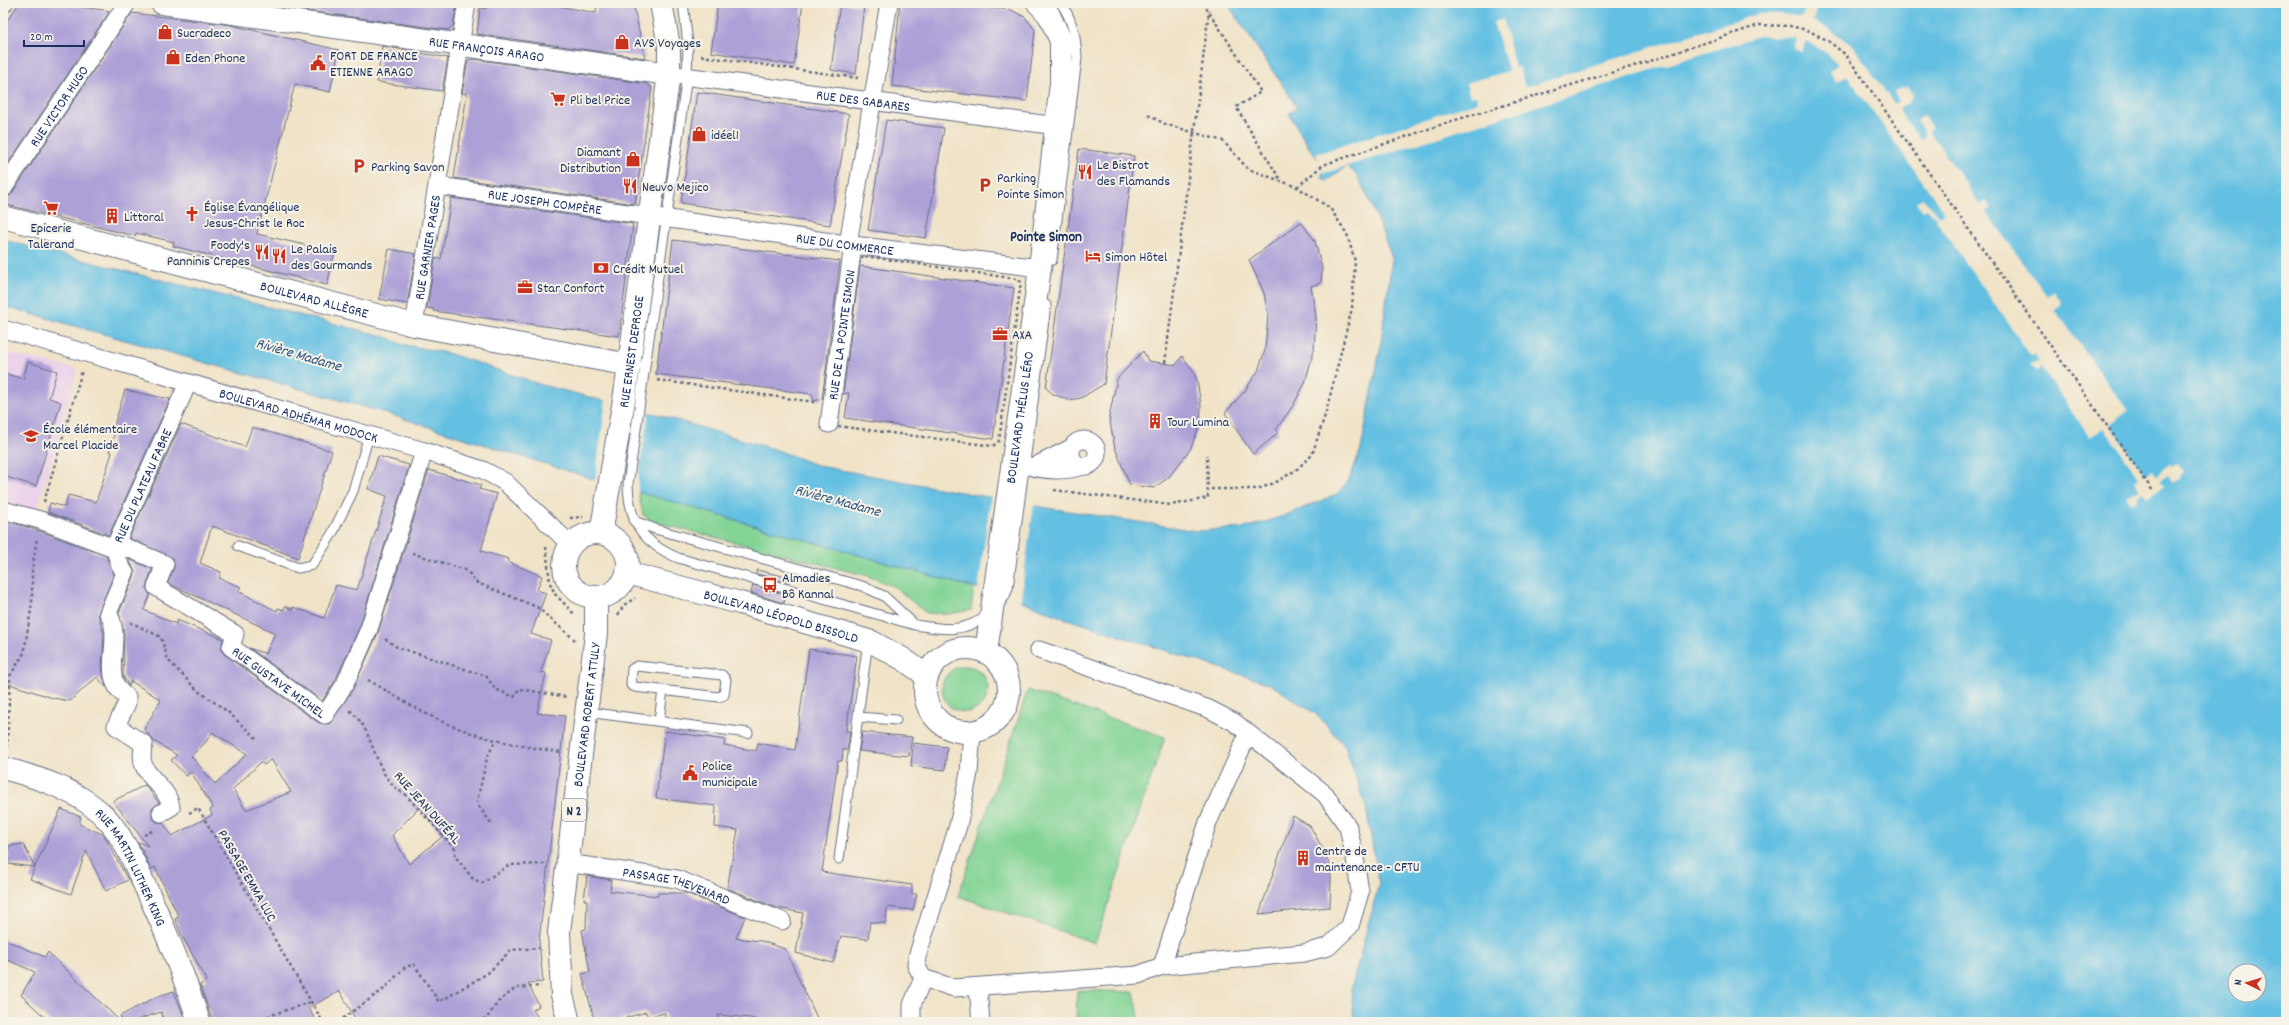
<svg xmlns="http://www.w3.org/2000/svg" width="2289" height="1025" viewBox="0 0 2289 1025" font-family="Dekko,sans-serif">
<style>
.built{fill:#ecd1ea}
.green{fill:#83d495;stroke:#4f827a}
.water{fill:#64c0e2;stroke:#4078a0;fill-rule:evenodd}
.pier{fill:#f0e3c7}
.building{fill:#ada0d7;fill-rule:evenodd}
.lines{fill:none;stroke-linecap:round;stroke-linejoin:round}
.lane-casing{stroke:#666e83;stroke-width:11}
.street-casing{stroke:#666e83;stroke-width:19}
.secondary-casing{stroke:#666e83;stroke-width:24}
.primary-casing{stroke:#666e83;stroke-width:24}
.path{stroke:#666e83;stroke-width:2.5;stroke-dasharray:3 3;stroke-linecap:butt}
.lane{stroke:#fff;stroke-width:9}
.street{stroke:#fff;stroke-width:17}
.secondary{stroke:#fff;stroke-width:22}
.primary{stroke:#fff;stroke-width:22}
.labels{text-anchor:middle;stroke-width:4;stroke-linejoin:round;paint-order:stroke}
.shield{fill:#f7f3e8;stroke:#5d6a87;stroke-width:1}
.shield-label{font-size:13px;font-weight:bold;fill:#1b2f5e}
.poi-label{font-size:14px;fill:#1b2f5e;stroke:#f7f3e8;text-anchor:start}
.street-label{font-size:14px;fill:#1b2f5e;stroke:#f7f3e8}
.neighbourhood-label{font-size:15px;font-weight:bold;fill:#1b2f5e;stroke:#f7f3e8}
.water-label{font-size:15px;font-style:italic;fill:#2d537f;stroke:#f7f3e8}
</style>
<rect width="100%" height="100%" fill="#f7f3e8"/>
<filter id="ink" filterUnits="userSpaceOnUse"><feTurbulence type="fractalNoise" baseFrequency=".025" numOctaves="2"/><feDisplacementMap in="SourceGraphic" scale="8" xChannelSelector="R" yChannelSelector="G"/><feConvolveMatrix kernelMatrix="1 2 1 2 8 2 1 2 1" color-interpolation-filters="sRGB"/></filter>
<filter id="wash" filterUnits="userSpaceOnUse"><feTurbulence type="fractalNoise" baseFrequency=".012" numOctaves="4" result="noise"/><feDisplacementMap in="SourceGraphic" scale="16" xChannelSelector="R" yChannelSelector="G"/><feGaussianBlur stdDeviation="0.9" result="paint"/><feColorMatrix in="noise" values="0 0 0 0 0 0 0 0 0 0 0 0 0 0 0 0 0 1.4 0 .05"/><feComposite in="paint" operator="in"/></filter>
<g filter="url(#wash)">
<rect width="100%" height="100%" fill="#f0e3c7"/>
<!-- built -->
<path class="built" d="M3,352L78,369L37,510L3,502Z"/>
<!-- green -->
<path class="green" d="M638,492L974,588L971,610L948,614L926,613L895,587L868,576L654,522L643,515Z
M942 689a23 23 0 1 1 46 0a23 23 0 1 1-46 0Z
M1028,690L1165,737L1095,943L958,896Z
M1077,990L1134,992L1140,1022H1076Z"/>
<!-- water -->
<path class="water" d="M1227,3H2286V1022H1354L1351,990L1379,883L1366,807L1345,746L1316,714L1270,684L1061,617L1024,602L596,480L382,412L3,306V240L387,337L401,344L451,354L542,385L659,415L777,450L819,466L1042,507L1197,531L1245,528L1284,516L1337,494L1349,480L1361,449L1380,349L1392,258L1371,203L1357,176L1347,166L1326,181L1322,178L1323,165L1310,149L1289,114L1297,107ZM2235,971H2259V995H2235Z"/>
<!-- pier -->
<path class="pier" d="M1807,3H1818L1813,21L1828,28L1853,46L1894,104L1899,100L1894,93L1900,88L1907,87L1913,95L1909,103L1898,108L1920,140L1925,136L1924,132L1917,121L1923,116L1932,128L1929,131L1980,204L1987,201L1992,208L1986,212L2047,296L2053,291L2062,303L2055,310L2128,411L2109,425L2145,475L2152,470L2156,476L2170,464L2172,466L2177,463L2183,472L2179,476L2180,478L2173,484L2168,475L2159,481L2163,486L2147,497L2143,492L2136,497L2137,500L2130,503L2126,496L2140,489L2135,481L2139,478L2104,428L2090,437L2041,368L2037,371L2030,364L2039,361L2034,353L2031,356L1936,220L1938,218L1926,209L1922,211L1916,203L1922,198L1940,216L1945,213L1847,75L1837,82L1829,71L1838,64L1825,52L1806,41L1802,52L1793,49L1796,38L1759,36L1360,162L1328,172H1320L1321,166L1316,154L1478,102L1476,96L1470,97L1466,83L1509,71L1493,22L1503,19L1515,68L1519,67L1525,87L1758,14H1782L1802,17Z
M606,400L649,411L638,477V494L595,482Z
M991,495L1034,503L1020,603L978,591Z"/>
<g id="blocks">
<!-- building -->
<path class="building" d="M19,3H53L110,11L3,171V27Z
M300,3H449L457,4L453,26L448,30L300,10Z
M486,3H554L553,5L596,13L597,3H633L645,58L477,34L480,8L485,9Z
M718,3H803L794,65L711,52Z
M840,3L864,6L856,74L831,70Z
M900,3H942L1011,10L1025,17L1035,30L1027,101L892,86Z
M132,13L231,25L339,50L330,92L295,84L257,234L335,252L327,285L173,246L174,242L136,233L135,236L3,204V199L11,195Z
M382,46L448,58L442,91L377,82Z
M474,59L648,84L649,86L652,87L635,204L454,178L467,94L462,93L468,60Z
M697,92L849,114L830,225L681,203Z
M886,120L944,128L926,238L868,230Z
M1079,149L1134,156L1104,384L1081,398L1069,400L1053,394L1046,388Z
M451,198L633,224L619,336L433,311L434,309L427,308L435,258L441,259Z
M1301,222L1315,241L1322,268L1321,283L1311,286L1316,316L1314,350L1305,383L1294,404L1276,430L1279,432L1253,454L1225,413L1244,392L1258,371L1265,350L1268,315L1264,293L1249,260Z
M673,240L840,261L822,399L814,401L812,394L656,374Z
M389,249L416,254L407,304L379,299Z
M860,266L1014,288L993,439L845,418L849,393L843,394Z
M1143,351L1148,361L1176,365L1182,356L1192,369L1197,380L1201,405L1200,424L1190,450L1169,477L1154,488L1130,485L1115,448L1109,417L1117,379Z
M28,362L57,371L49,398L61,402L36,486L3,476V373L23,379Z
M125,390L170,399L109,535L48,512L50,503L65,507L68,495L96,502L112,453L109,451L116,429H113Z
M181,424L245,447L252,427L332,451L298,558L212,526L200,563L221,572L219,578L241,587L238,591L277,611L278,608L284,610L285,606L293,610V607L324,618L336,585L357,590L387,496L368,489L378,456L409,465L360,626L336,679L322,701L249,648L266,654L275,633L168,583L174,567L173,558L129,538Z
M429,470L481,485L479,489L497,494L481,551L509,559L508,562L542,576L537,590L546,593L531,634L551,640L541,672L546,673L537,713L565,716L539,941L543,982L528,983L539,1006L533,1010L541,1022H487L485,1018L477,1022L474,1018L466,1022H357L340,991L308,1008L317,1022H213L200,985L207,980L183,938L175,919L179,917L155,867L151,869L138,842L148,846L113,801L145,785L159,803L152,809V818L157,822L163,823L172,836L212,815L210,810L213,808L191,772L186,776L171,760L177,755L154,741L144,729L161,700L131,681L129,686L123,676L124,633L119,613L134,577L135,572L129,559L152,569L147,584L146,588L150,595L144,610L176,624L177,620L223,639L221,650L225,655L319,723L329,724L353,689L378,633ZM212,732L247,754L215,784L191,756L206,742ZM271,759L291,792L246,810L233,789L261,762L264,765ZM420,807L443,836L409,864L392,835Z
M3,520L37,530L106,556L114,574L98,613L104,635L102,668L106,687L97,677L70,701L53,698L3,682Z
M757,570L791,578L789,583L756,574Z
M753,585L786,595L784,603L751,593Z
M809,649L857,656L846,731H850L847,750H843L842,761H838L822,872L912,885V894H917L913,910L887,907L886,923L870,922L868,939L841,936L833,963L796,953L803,913L777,908L727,888L738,830L715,827L716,806L656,798L665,731L725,740L724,745L756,751L758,743L795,750Z
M862,732L912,737L909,756L859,751Z
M913,743L947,747L945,770L911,766Z
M61,809L81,817L79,824L104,835L128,880L106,891L86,851L71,894L30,879L35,867L8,864L9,846L23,844L35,867Z
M1293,816L1310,826L1324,851L1330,866L1331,878L1330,907L1259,914Z
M587,876L611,880L610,891L658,896V893H686L745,917L736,938L761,941L785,949L819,1022H767L750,1018L718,1015V1022H665V1013L648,1017L646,1012L611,1022H595L582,974L590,972L582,930L586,929L587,900H584Z
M3,939L45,957L48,952L121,1022H50L21,995L35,972L3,958Z
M174,991L184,1017L164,1022L161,1012L131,1022H123L120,1016L156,997Z"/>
</g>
</g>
<g filter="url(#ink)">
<use href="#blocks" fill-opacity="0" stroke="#666e83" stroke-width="1"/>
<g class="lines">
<!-- lane casing -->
<g class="lane-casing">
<path id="lane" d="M683,3L688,44L687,76L628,484C629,523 643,543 678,558L915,625C946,630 962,633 989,615
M1052,260L1077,58C1076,37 1073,21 1061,3
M634,521L655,529L862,586L884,596L914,624
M238,546L298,568L312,565L332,534L353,491L369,435
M998,606L1005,596L1008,588L1046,305
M637,666L722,675L726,680L724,695L719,697L635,687L631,685L632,669Z
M587,712L748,733
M858,717L896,720
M659,721L663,690
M839,859L868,641"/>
</g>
<!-- street casing -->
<g class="street-casing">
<g id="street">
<path d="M3,5L4,3"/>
<path id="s1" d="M669,74L1057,126"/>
<path id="s2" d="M438,186L853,245L1040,268"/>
<path id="s3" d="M3,189L127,3"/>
<path d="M848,244L889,3"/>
<path id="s4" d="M414,325L467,3"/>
<path id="s5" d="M3,329L424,451L483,470L505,482L571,545"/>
<path id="s6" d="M829,424L853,245"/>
<circle cx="1084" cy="453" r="13"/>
<path d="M1013,461C1036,470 1060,473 1084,466"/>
<path d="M1033,467L1071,448"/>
<path id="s7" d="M3,510L40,520L114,548L188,383"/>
<path id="s8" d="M116,543L165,564L156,587L235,634L231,647L325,715L345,684L369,629L424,451"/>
<path d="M114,548L120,565L125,573L108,613C125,638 97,678 127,697V703L116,726L144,744C134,777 166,780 171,807L161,813"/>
<path d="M972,732L969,773L958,826L917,957L916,965L923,978L954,988L1138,975L1162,966L1304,953L1328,947L1350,926L1360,892L1355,858L1348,827L1325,794L1234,722L1209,709L1039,650"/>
<path id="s9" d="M567,863L677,879L782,921"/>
<path d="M1162,966L1208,822L1248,734"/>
<path d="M978,987L981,1022"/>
<path d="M912,1022V1005L923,978"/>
</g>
</g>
<!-- secondary casing -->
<g class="secondary-casing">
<g id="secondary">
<path id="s10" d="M162,3L669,74"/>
<path id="s11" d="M3,217L414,325L630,365"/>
<path id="s12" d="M3,768C40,778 81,791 108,820C125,840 134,863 145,886C166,931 184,975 199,1022"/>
</g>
</g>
<!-- primary casing -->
<g class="primary-casing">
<g id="primary">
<circle cx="596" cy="565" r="32"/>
<path id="s13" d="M601,533L625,394L669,74V46L661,3"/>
<path id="s14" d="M627,573L740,603L872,642L903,659L927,676"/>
<circle cx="967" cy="690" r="42"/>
<path id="s15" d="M986,652L1040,268L1061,83V41L1049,15L1038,3"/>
<path id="s16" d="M569,1022L562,995L559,932L596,634V598"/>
</g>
</g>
<!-- path -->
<path class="path" d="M1203,3L1261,92L1236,107L1281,181
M701,56L858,78
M1148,115L1165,124L1223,141L1248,169L1297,187L1330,208L1347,234L1355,261L1352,308L1326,412L1312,455L1296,470L1276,482L1259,489H1208
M1297,187L1323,165L1449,122L1647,62L1759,25L1790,26L1807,30L1827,40L1846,55L2153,491
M865,256L1017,279L1021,282L999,441L993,446L837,426L860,259Z
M1165,363L1209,11
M657,380L814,402
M1054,490L1171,505L1208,498L1207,455
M44,502L82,371
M570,518L583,517
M546,547L550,583L555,594L575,615
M412,553L465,570L471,575L475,582L537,607L575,640
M618,615L624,605L635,598
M130,622L161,637L168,660L198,691L227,711L256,738
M385,639L397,647L486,676L495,689L514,697L519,689L567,697
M368,680C391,693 413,708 437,719C476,738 518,746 561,752
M917,695C920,718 935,727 952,739
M350,710C354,715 359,719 362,724C376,747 379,782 405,794L455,849V856L473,879L482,883L509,865L546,864
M991,734C1015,709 1024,694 1006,660
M7,748L10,676L24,653L32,603V570L37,538
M189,813L198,808L323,1022
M491,823L478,805L477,801L487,758L495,741
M144,835L154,830
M250,1022L311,1002
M338,1022L384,989L404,968L414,964L439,1002L488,973L511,950L539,948
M484,1022L498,1002L516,988L541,986"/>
<!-- lane -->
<use href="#lane" class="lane"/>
<!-- street -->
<use href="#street" class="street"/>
<!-- secondary -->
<use href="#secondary" class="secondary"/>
<!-- primary -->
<use href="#primary" class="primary"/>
</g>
</g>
<!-- icons -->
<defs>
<g id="shop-bare" transform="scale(1.2)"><path d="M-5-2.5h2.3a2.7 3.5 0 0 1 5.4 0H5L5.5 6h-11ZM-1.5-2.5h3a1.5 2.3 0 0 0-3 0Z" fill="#c8321e" stroke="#f7f3e8" stroke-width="2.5" paint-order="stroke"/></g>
<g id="civic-bare" transform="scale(1.2)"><path d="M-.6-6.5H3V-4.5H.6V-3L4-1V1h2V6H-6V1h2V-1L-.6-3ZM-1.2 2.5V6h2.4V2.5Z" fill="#c8321e" stroke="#f7f3e8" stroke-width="2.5" paint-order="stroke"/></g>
<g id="supermarket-bare" transform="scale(1.2)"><path d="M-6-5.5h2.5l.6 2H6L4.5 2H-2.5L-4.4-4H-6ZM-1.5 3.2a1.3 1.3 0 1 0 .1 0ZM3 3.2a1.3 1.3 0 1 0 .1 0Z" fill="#c8321e" stroke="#f7f3e8" stroke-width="2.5" paint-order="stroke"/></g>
<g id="parking-bare" transform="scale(1.2)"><path d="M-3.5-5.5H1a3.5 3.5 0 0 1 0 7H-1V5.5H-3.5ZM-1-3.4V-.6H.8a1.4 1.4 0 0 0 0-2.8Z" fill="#c8321e" stroke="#f7f3e8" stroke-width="2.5" paint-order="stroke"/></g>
<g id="restaurant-bare" transform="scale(1.2)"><path d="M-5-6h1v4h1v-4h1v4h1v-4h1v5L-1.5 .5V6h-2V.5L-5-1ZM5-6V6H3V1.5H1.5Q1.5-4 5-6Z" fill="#c8321e" stroke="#f7f3e8" stroke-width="2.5" paint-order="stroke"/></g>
<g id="church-bare" transform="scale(1.2)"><path d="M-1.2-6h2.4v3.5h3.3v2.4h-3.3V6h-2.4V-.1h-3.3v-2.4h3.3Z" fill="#c8321e" stroke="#f7f3e8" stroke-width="2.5" paint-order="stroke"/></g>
<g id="building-bare" transform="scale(1.2)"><path d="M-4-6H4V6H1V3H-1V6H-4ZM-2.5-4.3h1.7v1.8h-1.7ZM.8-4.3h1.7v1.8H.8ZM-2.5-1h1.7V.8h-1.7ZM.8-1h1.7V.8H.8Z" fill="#c8321e" stroke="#f7f3e8" stroke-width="2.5" paint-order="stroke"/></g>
<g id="hotel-bare" transform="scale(1.2)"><path d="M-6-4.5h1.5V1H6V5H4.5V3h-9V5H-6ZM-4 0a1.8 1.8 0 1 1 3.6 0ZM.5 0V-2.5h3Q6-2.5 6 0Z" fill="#c8321e" stroke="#f7f3e8" stroke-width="2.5" paint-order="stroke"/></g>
<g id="bank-bare" transform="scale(1.2)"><path d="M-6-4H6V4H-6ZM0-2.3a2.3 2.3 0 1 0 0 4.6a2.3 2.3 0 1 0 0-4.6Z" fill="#c8321e" stroke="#f7f3e8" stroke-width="2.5" paint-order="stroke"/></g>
<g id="office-bare" transform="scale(1.2)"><path d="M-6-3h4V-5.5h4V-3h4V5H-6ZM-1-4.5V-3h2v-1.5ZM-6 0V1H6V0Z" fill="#c8321e" stroke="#f7f3e8" stroke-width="2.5" paint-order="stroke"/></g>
<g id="school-bare" transform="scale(1.2)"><path d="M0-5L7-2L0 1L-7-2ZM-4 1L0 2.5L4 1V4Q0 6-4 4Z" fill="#c8321e" stroke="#f7f3e8" stroke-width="2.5" paint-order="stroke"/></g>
<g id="bus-bare" transform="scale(1.2)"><path d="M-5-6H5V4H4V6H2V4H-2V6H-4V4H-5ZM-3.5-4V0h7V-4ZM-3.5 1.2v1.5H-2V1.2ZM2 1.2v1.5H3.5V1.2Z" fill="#c8321e" stroke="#f7f3e8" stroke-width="2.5" paint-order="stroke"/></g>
</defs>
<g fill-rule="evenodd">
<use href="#shop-bare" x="165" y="32"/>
<use href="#shop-bare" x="622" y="42"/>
<use href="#shop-bare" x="173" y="57"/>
<use href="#civic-bare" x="318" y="63"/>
<use href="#supermarket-bare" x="558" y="99"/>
<use href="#shop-bare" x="699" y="134"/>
<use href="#shop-bare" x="633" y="159"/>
<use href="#parking-bare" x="359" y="166"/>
<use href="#restaurant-bare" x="1085" y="172"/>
<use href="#parking-bare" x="985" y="185"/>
<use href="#restaurant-bare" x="630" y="186"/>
<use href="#supermarket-bare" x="51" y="208"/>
<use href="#church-bare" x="192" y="214"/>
<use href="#building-bare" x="112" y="216"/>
<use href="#restaurant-bare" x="262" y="252"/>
<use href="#restaurant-bare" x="279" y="256"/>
<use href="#hotel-bare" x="1093" y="256"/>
<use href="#bank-bare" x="601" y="268"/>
<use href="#office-bare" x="525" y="287"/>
<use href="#office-bare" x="1000" y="334"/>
<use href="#building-bare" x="1155" y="421"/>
<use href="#school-bare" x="31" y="436"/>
<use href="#bus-bare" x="770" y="585"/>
<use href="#civic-bare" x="690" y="773"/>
<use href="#building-bare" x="1303" y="858"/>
</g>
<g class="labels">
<!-- shield labels -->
<rect class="shield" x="562" y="799" width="24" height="22" rx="3"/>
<g class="shield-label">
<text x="574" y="815">N 2</text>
</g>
<!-- poi labels -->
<g class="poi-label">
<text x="177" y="37">Sucradeco</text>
<text x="634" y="47">AVS Voyages</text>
<text x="330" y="60">FORT DE FRANCE<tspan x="330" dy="16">ETIENNE ARAGO</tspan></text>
<text x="185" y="62">Eden Phone</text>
<text x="570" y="104">Pli bel Price</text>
<text x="711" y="139">idéel1</text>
<text x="621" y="156" text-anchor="end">Diamant<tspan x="621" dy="16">Distribution</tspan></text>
<text x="1097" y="169">Le Bistrot<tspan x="1097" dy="16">des Flamands</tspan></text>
<text x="371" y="171">Parking Savon</text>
<text x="997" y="182">Parking<tspan x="997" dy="16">Pointe Simon</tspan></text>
<text x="642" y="191">Neuvo Mejico</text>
<text x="204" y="211">Église Évangélique<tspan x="204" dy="16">Jesus-Christ le Roc</tspan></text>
<text x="124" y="221">Littoral</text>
<text x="51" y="232" text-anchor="middle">Epicerie<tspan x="51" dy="16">Talerand</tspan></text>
<text x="250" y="249" text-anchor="end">Foody's<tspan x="250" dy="16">Panninis Crepes</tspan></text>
<text x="291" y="253">Le Palais<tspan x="291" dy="16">des Gourmands</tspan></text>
<text x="1105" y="261">Simon Hôtel</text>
<text x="613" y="273">Crédit Mutuel</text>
<text x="537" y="292">Star Confort</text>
<text x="1012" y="339">AXA</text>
<text x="1167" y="426">Tour Lumina</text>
<text x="43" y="433">École élémentaire<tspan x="43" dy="16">Marcel Placide</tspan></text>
<text x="782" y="582">Almadies<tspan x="782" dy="16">Bô Kannal</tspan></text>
<text x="702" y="770">Police<tspan x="702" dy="16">municipale</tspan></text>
<text x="1315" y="855">Centre de<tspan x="1315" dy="16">maintenance - CFTU</tspan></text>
</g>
<!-- street labels -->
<g class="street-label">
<text dy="5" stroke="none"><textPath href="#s10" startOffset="328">RUE FRANÇOIS ARAGO</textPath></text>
<text dy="5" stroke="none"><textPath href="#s1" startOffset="196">RUE DES GABARES</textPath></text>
<text dy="5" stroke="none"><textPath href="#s3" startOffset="100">RUE VICTOR HUGO</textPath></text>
<text dy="5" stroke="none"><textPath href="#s2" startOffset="108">RUE JOSEPH COMPÈRE</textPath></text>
<text dy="5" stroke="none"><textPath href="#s2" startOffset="411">RUE DU COMMERCE</textPath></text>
<text dy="5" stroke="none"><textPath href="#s4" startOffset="79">RUE GARNIER PAGES</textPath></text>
<text dy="5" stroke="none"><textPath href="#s11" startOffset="322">BOULEVARD ALLÈGRE</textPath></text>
<text dy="5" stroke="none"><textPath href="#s6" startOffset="90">RUE DE LA POINTE SIMON</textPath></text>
<text dy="5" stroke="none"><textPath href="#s13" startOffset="184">RUE ERNEST DEPROGE</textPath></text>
<text dy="5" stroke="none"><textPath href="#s5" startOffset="308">BOULEVARD ADHÉMAR MODOCK</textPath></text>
<text dy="5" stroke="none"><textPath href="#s15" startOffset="237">BOULEVARD THÉLUS LÉRO</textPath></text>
<text dy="5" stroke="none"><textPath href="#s7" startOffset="186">RUE DU PLATEAU FABRE</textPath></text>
<text dy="5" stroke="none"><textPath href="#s14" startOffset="160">BOULEVARD LÉOPOLD BISSOLD</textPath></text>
<text dy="5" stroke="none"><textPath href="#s8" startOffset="243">RUE GUSTAVE MICHEL</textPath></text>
<text dy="5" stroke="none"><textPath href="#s16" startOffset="310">BOULEVARD ROBERT ATTULY</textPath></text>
<text transform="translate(428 807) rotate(48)" y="5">RUE JEAN DUFÉAL</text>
<text dy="5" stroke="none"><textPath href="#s12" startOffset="171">RUE MARTIN LUTHER KING</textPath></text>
<text transform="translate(248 875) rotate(60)" y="5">PASSAGE EMMA LUC</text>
<text dy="5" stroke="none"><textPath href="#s9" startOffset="112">PASSAGE THEVENARD</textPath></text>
</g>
<!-- neighbourhood labels -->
<g class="neighbourhood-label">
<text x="1046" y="241">Pointe Simon</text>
</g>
<!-- water labels -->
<g class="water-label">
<text transform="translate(299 354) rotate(16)" y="5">Rivière Madame</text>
<text transform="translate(838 500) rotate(15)" y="5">Rivière Madame</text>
</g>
</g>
<!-- margin -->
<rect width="2289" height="1025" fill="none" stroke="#f7f3e8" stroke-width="16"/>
<!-- north arrow -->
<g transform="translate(2247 983) rotate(275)"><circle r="19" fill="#f7f3e8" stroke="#9fa5b1"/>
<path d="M0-3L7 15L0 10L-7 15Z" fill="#c8321e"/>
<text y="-6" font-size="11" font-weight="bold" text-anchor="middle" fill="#1b2f5e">N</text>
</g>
<!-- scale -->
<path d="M24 40v6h60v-6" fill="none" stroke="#1b2f5e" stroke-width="2"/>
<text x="30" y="40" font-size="12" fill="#1b2f5e" stroke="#f7f3e8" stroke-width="3" paint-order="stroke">20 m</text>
</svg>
